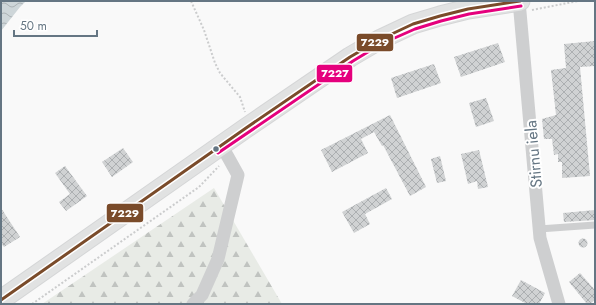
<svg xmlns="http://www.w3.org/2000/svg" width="596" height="305" viewBox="0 0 596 305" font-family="Jost,sans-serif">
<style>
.forest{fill:url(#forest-firs)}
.water{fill:url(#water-waves)}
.building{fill:url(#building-cross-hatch)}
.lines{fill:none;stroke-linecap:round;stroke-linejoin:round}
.secondary-casing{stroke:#d5d6d7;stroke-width:21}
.path{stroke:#cbcccd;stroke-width:2;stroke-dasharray:2 2;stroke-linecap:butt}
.service{stroke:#cecfd0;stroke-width:7}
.minor{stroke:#cecfd0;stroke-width:13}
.secondary{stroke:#e1e2e2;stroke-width:19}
.bus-1-casing{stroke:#fff;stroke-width:6}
.bus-2-casing{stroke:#fff;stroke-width:6}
.bus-1{stroke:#7a4b2a;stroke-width:3}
.bus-2{stroke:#e5007d;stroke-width:3}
.bus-dot{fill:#657683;stroke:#fff;stroke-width:1.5}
.labels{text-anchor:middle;stroke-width:4;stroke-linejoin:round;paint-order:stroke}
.street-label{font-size:16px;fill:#657683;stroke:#fff}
.line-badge{stroke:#fff;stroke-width:1.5}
.badge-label{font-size:11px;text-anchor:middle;font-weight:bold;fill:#fff}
</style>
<defs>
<pattern id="forest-firs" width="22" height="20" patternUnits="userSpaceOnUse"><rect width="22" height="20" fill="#e8ebe6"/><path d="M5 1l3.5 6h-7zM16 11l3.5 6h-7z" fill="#c0c3c0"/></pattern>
<pattern id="water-waves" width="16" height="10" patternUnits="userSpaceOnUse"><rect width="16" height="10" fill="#ced6d9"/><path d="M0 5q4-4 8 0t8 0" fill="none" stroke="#abb2b5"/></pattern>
<pattern id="building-cross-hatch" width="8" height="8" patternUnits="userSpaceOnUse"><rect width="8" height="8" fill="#d0d2d3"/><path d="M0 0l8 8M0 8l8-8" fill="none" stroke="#acafb1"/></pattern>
</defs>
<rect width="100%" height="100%" fill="#f9f9f9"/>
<!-- forest -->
<path class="forest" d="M214,188L282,304H42Z"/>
<!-- water -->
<path class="water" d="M1,1H26L20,7L1,31Z"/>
<!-- building -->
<path class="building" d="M595,41V66L580,67L590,176L562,178V162H558V154L554,155L552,139H544L542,119L556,115L551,70L566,68L564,44Z
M498,43L505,62L461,77L454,57Z
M434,64L441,83L397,98L391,78Z
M486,98L494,121L476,127L469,103Z
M390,115L426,187L410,196L383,145L382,146L374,132L361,139L368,153L332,172L321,150Z
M123,148L133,162L112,177L102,162Z
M479,150L488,187L478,189L477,181L468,184L461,154Z
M440,156L446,181L437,183L431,159Z
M65,166L87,196L66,211L59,202L70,194L55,173Z
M386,188L392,199L365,214L370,224L354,233L342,212Z
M1,208L20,237L4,247L1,243Z
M595,210V220L564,222L563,213Z
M578.5 243a4.5 4.5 0 1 1 9 0a4.5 4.5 0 1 1-9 0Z
M580,273L595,290V300L590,304H587L569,282Z
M521,280L545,293L539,304H527L512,296Z"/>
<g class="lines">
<!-- secondary casing -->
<g class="secondary-casing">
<path id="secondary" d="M1,300L246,128L350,57L379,40L413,24L440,16L468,9L520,1"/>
</g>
<!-- path -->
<path class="path" d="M191,1L204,30L215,63L220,73L240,97L245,112
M532,10L578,1
M32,304L199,187L219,166"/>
<!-- service -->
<path class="service" d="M539,229L595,225"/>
<!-- minor -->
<path class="minor" d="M518,1L520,12L540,238L559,304
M193,304L202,295L218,259L238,175L228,157L221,145"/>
<!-- secondary -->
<use href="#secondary" class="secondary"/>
<!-- bus-1 casing -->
<g class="bus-1-casing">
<path id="bus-1" d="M1,300L246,128L350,57L379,40L413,24L440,16L468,9L520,1"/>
</g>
<!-- bus-2 casing -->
<g class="bus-2-casing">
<path id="bus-2" d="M218,153L353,61L381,44L415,29L441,21L469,14L521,6"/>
</g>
<!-- bus-1 -->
<use href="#bus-1" class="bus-1"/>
<!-- bus-2 -->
<use href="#bus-2" class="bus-2"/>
</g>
<!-- markers -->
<circle class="bus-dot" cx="216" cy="149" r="3.5"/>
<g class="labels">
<!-- street labels -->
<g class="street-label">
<text transform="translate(533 154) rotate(-95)" y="6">Stirnu iela</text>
</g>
</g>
<g class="line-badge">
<rect x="356" y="33" width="38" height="19" rx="4" fill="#7a4b2a"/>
<rect x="316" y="64" width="37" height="19" rx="4" fill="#e5007d"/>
<rect x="106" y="203" width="38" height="20" rx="4" fill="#7a4b2a"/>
</g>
<g class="badge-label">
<text x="375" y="46">7229</text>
<text x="335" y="77">7227</text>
<text x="125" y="217">7229</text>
</g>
<!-- border -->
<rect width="596" height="305" fill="none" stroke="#657683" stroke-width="4"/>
<!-- scale -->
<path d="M14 30v6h83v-6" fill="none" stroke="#657683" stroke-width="2"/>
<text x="20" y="30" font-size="12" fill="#657683" stroke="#ffffff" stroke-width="3" paint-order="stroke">50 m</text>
</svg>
